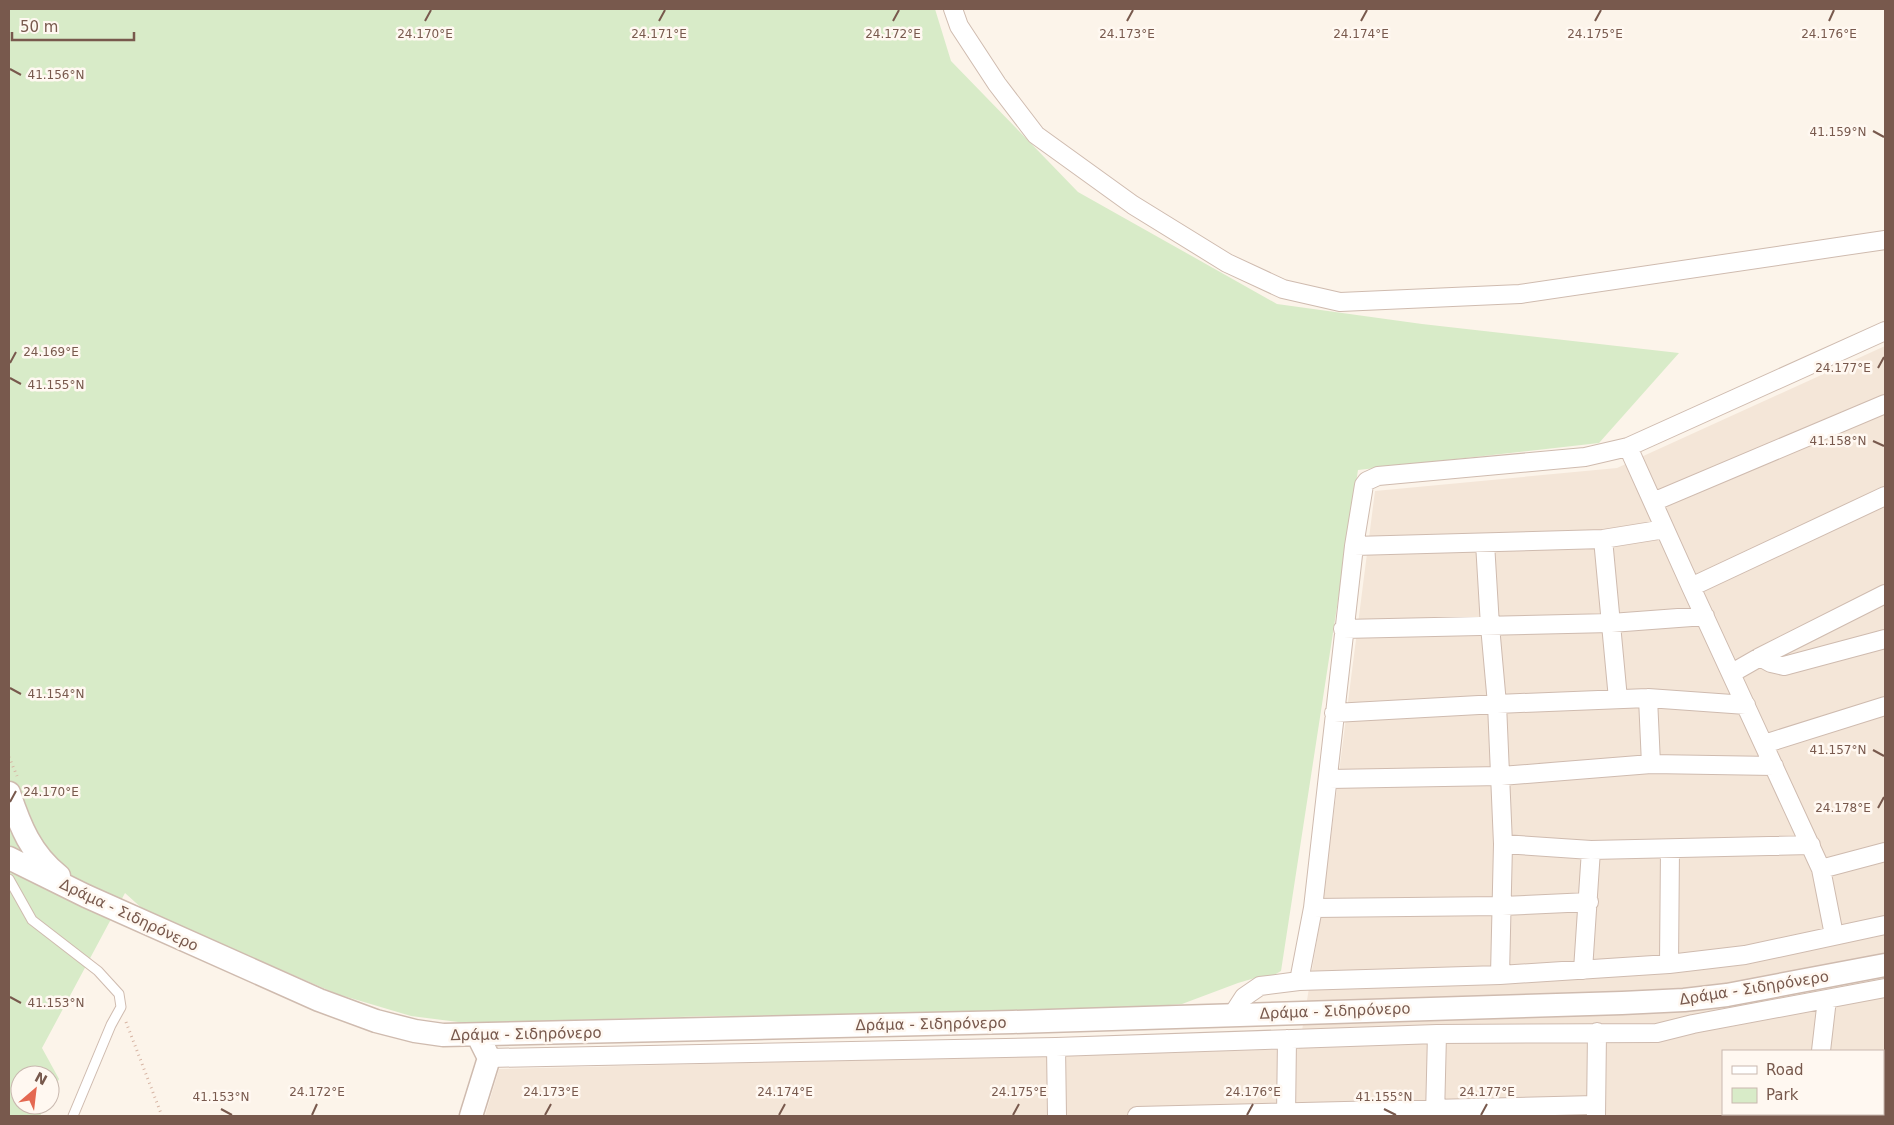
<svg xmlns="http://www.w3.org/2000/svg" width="1894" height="1125" viewBox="0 0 1894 1125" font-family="'DejaVu Sans',sans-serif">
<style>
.residential{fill:#f4e6d8;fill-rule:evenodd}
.green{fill:#d8ebc8}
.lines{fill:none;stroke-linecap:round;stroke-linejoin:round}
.service-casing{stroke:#cfbbaf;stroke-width:11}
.minor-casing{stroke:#cfbbaf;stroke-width:20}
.tertiary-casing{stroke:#cfbbaf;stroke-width:25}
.path{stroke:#d7b5a4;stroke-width:3;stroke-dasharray:1 4;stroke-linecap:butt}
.service{stroke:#fff;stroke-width:9}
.minor{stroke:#fff;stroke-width:18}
.tertiary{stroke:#fff;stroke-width:22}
.ticks{fill:none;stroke:#78594d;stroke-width:2}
.labels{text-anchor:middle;stroke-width:5;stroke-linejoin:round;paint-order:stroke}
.street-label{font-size:15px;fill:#78594d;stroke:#fff8f1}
.ticks-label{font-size:12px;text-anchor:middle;fill:#78594d;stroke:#fff8f1;stroke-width:5;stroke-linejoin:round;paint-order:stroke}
</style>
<rect width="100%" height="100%" fill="#fcf4ea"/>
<!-- residential -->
<path class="residential" d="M1885,346V1116H485L499,1069L1299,1049L1320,921L1375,491L1617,468ZM1723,1051H1883V1114H1723Z"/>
<!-- green -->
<path class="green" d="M9,9H935L951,61L1078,192L1277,304L1422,324L1679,353L1599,443L1358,470L1281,971L1274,975L1255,978L1238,983L1182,1004L1156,1006L1019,1014L713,1016L466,1023L411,1016L337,994L145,911L125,893L42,1048L59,1079L50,1097V1075H20V1105H46L40,1116H9Z"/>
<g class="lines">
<!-- service casing -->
<g class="service-casing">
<path id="service" d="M9,879L32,920L98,971L119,994L121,1007L111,1025L73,1116"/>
</g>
<!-- minor casing -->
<g class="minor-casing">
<path id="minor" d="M953,9L959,26L997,84L1036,135L1133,205L1227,263L1283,289L1340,302L1520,294L1885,240
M1628,447L1691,587L1821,869L1834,935
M1653,502L1885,404
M1603,539L1618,699
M1485,543L1490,626L1497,704L1503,844
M1354,546L1603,539L1665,529
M1691,587L1885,496
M1343,629L1611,623L1705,616
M1760,657L1771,663L1784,666L1885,639
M1732,673L1760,657L1885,594
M1648,698L1651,764
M1334,713L1497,704L1648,698L1746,705
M1764,744L1885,706
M1329,779L1501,776L1651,764L1774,766
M1821,869L1885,852
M1313,908L1502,906L1589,902
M1669,964L1670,849
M1583,970L1591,850
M1500,975L1503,844L1591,850L1811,845
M1299,981L1313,908L1354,546L1364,485L1367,481L1378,476L1585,457L1628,447L1885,331
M1233,1014L1244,997L1260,986L1299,981L1500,975L1669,964L1745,955L1885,925
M1056,1047L1057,1116
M1821,1051L1827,999
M489,1058L1056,1047L1437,1034L1657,1033L1693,1024L1885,988
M1883,1089L1885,1090
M1137,1116L1595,1105
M1286,1116L1287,1039
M1435,1116L1437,1034
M1596,1116L1597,1032
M1814,1116V1114"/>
</g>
<!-- tertiary casing -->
<g class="tertiary-casing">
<path id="tertiary" d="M9,793C20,826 31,854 59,876
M9,858L86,896L319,1000L376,1021L415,1031L443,1035L1013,1022L1622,1003L1684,1000L1727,995L1885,965
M471,1116L489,1058L478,1036"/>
</g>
<!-- path -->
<path class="path" d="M9,757L17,776
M126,1022L162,1116"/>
<!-- service -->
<use href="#service" class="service"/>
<!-- minor -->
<use href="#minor" class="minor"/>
<!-- tertiary -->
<use href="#tertiary" class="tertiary"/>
</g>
<!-- ticks -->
<path class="ticks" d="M425,21L431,10M659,21L665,10M893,21L899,10M1127,21L1133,10M1361,21L1367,10M1595,21L1601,10M1829,21L1834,10M10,69L21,75M1873,131L1884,137M10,363L16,352M1878,368L1884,357M10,378L21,384M1873,441L1884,446M10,688L21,694M1873,750L1884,756M10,802L16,791M1878,808L1884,797M10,997L21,1003M221,1109L232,1115M1384,1109L1396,1115M312,1115L317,1104M545,1115L551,1104M779,1115L785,1104M1013,1115L1019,1104M1247,1115L1253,1104M1481,1115L1487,1104"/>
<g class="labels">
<!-- street labels -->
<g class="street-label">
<text transform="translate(129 915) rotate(25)" y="5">Δράμα - Σιδηρόνερο</text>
<text transform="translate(1754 988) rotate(-9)" y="5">Δράμα - Σιδηρόνερο</text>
<text transform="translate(1335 1011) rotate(-2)" y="5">Δράμα - Σιδηρόνερο</text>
<text transform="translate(931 1024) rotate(-1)" y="5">Δράμα - Σιδηρόνερο</text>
<text transform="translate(526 1034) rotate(-1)" y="5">Δράμα - Σιδηρόνερο</text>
</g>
</g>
<g class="ticks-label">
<text x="425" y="38">24.170°E</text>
<text x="659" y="38">24.171°E</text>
<text x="893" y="38">24.172°E</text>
<text x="1127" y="38">24.173°E</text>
<text x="1361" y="38">24.174°E</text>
<text x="1595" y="38">24.175°E</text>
<text x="1829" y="38">24.176°E</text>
<text x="56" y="79">41.156°N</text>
<text x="1838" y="136">41.159°N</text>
<text x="51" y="356">24.169°E</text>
<text x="1843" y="372">24.177°E</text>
<text x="56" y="389">41.155°N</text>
<text x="1838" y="445">41.158°N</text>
<text x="56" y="698">41.154°N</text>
<text x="1838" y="754">41.157°N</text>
<text x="51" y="796">24.170°E</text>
<text x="1843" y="812">24.178°E</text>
<text x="56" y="1007">41.153°N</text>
<text x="317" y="1096">24.172°E</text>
<text x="551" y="1096">24.173°E</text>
<text x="785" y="1096">24.174°E</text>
<text x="1019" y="1096">24.175°E</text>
<text x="1253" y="1096">24.176°E</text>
<text x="1487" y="1096">24.177°E</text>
<text x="221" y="1101">41.153°N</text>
<text x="1384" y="1101">41.155°N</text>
</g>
<!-- border -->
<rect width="1894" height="1125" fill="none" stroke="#78594d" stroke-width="20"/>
<!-- legend -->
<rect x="1722" y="1050" width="162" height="65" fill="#fff8f1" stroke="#c9b8af"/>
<rect x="1732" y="1066" width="25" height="8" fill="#ffffff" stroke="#c9b8af"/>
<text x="1766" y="1075" font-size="15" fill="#78594d">Road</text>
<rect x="1732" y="1088" width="25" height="15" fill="#d8ebc8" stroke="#c9b8af"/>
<text x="1766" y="1100" font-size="15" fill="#78594d">Park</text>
<!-- north arrow -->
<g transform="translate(35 1090) rotate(28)"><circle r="24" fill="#fff8f1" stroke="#c9b8af"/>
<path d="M0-4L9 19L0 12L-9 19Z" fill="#e46851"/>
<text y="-8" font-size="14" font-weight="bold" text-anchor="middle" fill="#78594d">N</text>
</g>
<!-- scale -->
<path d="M12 32v8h122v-8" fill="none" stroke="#78594d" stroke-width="2.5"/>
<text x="20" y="32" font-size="15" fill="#78594d" stroke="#fff8f1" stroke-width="4" paint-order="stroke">50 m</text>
</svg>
